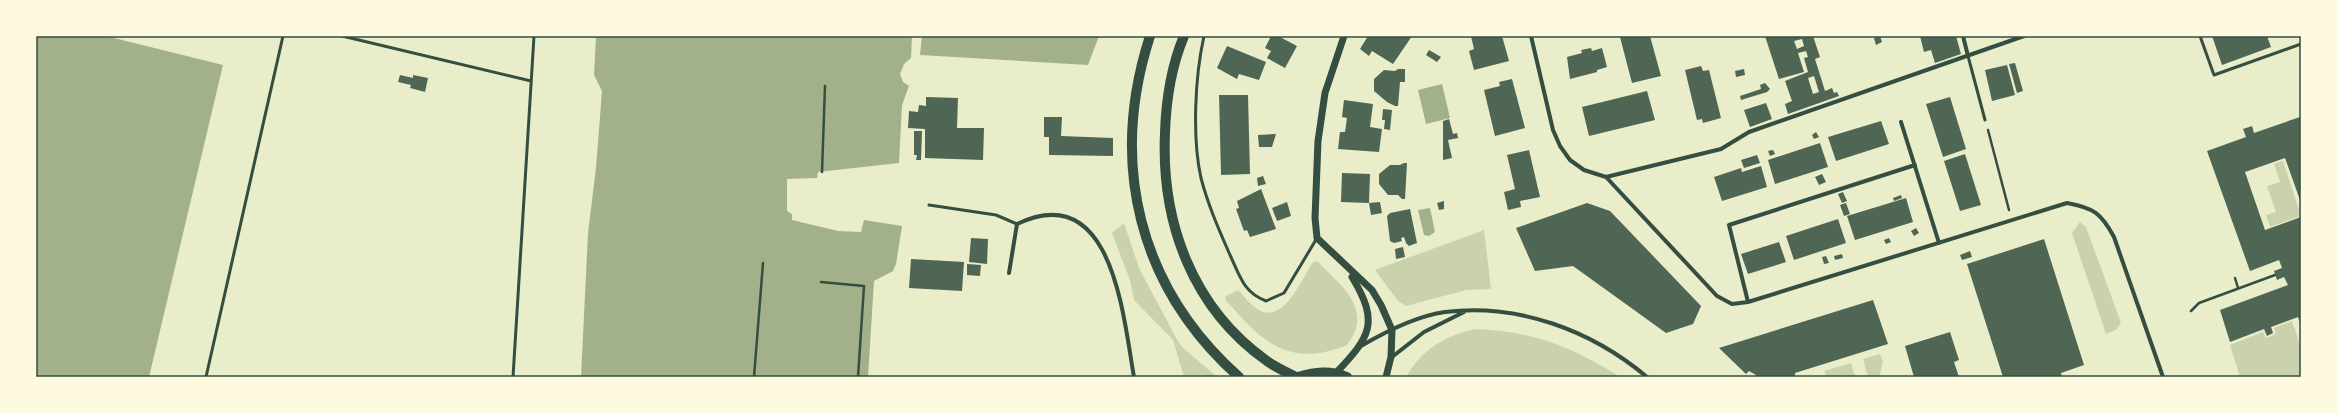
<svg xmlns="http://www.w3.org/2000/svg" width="2337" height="413" viewBox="0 0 2337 413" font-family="'Titillium Web',sans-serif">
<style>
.green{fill:#cad2ad}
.water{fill:#a3b18a}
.building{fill:#4f6655;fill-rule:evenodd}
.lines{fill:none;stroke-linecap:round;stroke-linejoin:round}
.path{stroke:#344e41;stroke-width:2.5}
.service{stroke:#344e41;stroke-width:3}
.minor{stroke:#344e41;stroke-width:4}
.tertiary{stroke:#344e41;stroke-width:7}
.primary{stroke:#344e41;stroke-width:10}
.neatline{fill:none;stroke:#344e41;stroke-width:1.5}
</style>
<rect width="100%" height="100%" fill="#e9edc9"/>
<!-- green -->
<path class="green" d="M2283,161L2301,216L2270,227L2266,215L2276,212L2267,186L2280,182L2274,164Z
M2080,222L2086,227L2121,323L2116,330L2106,334L2072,233Z
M1124,223L1139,268L1175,336L1182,347L1217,377H1184L1173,340L1134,300L1130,280L1112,233Z
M1484,230L1491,289L1466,290L1406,306L1398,301L1375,270Z
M1317,261C1340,285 1375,309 1347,345C1288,369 1261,341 1225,299L1226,296L1238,290C1245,297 1252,307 1261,311C1284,322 1303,278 1312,263Z
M2292,321L2301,347V377H2240L2230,345L2263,332L2266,338L2276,334L2274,328Z
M1475,329C1532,331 1571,346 1620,377H1406C1422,350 1444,336 1475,329Z
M1880,354L1883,362L1879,377H1868L1863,359Z
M1851,363L1855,377H1827L1824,371Z"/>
<!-- water -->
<path class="water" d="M36,36H106L223,65L149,377H36Z
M596,36H912L911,58L904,64L900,74L903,82L909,86L902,105L899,163L818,172L817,178L787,179V211L792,214V220L838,231L861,232L864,220L902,226L896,264L893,271L874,281L868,377H581L588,233L596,168L602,91L594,75Z
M922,36H1099L1088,65L920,55Z
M1442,84L1450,118L1426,124L1418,90Z
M1430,208L1435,232L1429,236L1424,235L1418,210Z"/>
<!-- building -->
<path class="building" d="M1271,36H1278L1297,46L1285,68L1267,58L1271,51L1265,48Z
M1368,36H1412L1393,64L1372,51L1369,56L1360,49Z
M1471,36H1502L1509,61L1474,70L1469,51L1474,49Z
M1625,36H1650L1661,76L1632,83L1620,37Z
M1765,36H1813L1820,57L1815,59L1825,91L1832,88L1834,93L1837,92L1839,96L1788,114L1785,104L1792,101L1785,81L1808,72L1804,58L1808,57L1806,51L1798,53L1804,72L1779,79ZM1802,39L1804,46L1797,49L1794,41ZM1814,76L1819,92L1813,94L1808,78Z
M1880,36L1882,42L1876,45L1874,38Z
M1920,36H1956L1961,54L1935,63L1931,50L1924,52Z
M2212,36H2267L2271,47L2222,65Z
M1227,46L1266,62L1259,80L1239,74L1237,79L1217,68Z
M1591,48L1592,51L1602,48L1607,67L1597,70V72L1570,79L1567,57L1582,53L1581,50Z
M1429,50L1441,57L1437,62L1426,55Z
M2015,63L2023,91L2017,93L2009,64Z
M2007,65L2015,95L1992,101L1985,70Z
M1701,66L1703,71L1709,70L1721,118L1703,123L1702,119L1697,120L1685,70Z
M1398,69H1405V82H1400L1398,106H1395L1387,102L1374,91V79L1384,70L1395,71Z
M1744,69L1745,75L1736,77L1735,71Z
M400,75L413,78V75L428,78L425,92L410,88L411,85L398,82Z
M1512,79L1525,128L1495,136L1484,90L1500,86L1499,82Z
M1765,83L1770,89L1767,92L1741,100L1740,96L1761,89L1760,85Z
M1647,91L1655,120L1589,136L1582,107Z
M1219,95H1248L1250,174L1221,175Z
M926,97L958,98L957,128H984L983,160L925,158V129L908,128L909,111L918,112L919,105L926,106Z
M1950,97L1966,149L1943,157L1926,104Z
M1344,100L1373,104L1370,127L1382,129L1379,152L1338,149L1340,132H1345L1347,118L1342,117Z
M1766,103L1772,119L1750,127L1744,110Z
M1383,109L1392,110L1390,130L1384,129L1385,120H1382Z
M1044,117H1062L1061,136L1113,138V156L1049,155V137H1044Z
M2300,117L2301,203L2285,158L2245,172L2265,230L2301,217V326L2298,317L2271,327L2273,333L2267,336L2264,329L2230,342L2220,310L2288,285L2284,277L2277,280L2274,271L2282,268L2279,260L2250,271L2207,151L2246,137L2243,129L2252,126L2254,133Z
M1449,119L1453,134L1457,133L1458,138L1448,140L1452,158L1443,160V121Z
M1881,121L1889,144L1836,161L1828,137Z
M914,131H922L921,160H916L917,155H914Z
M1816,132L1819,137L1814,139L1812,135Z
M1276,134L1272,147H1259L1258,135Z
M1820,143L1828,167L1775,184L1768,160Z
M1529,150L1540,197L1520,201L1521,207L1508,210L1504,192L1515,189L1507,155Z
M1773,150L1775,154L1770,156L1768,151Z
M1965,154L1981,205L1960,211L1944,161Z
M1757,155L1760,163L1744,168L1741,160Z
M1404,163H1407L1405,199H1402L1398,195H1388L1379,184V174L1390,165H1400Z
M1761,166L1767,187L1722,201L1714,177L1741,168L1742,172Z
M1342,173L1370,174L1369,203L1341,202Z
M1822,174L1826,182L1819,185L1815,177Z
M1263,176L1266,184L1258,186L1257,178Z
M1261,189L1276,229L1250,237L1247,230L1244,231L1236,209L1239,208L1237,201Z
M1843,192L1847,201L1842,203L1838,194Z
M1901,195L1902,198L1894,201L1893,198Z
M1906,198L1913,222L1855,240L1847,216Z
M1444,201V209L1439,210L1437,203Z
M1287,202L1291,216L1277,221L1272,208Z
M1380,202L1382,213L1371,215L1369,203Z
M1587,203L1610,211L1701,306L1693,324L1666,333L1573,266L1535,271L1516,228Z
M1846,203L1850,214L1844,216L1840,205Z
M1410,209L1417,243L1409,246L1406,243L1404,237L1401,238L1402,241L1394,243L1390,241L1387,216L1390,213Z
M1838,219L1846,243L1794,260L1786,236Z
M1916,228L1919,233L1914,236L1911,231Z
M971,238L988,239L987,264L969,262Z
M1889,238L1891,242L1886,244L1884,240Z
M2044,239L2084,365L2061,373L2062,377H2003L1967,264Z
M1779,242L1786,262L1748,274L1741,254Z
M1403,247L1405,257L1396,259L1395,249Z
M1970,251L1972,257L1962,260L1960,255Z
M1842,254L1843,258L1835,260L1834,256Z
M1826,256L1829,263L1824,264L1822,257Z
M911,259L964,262L962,291L909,288Z
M967,264L981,265L980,276L967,275Z
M1873,300L1888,344L1795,373V377H1755L1756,375L1749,371L1746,374L1719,348Z
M1950,332L1959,360L1954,362L1959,377H1914L1905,346Z"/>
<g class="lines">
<!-- path -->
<path class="path" d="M1988,130L2009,210
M822,172L825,86
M2235,278L2238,288
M821,282L864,286L858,377
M2191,311L2199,303L2275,275
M754,377L763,263"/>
<!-- service -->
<path class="service" d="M342,36L531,81
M1204,36C1195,76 1192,138 1201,178C1208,205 1219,230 1230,255C1240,276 1243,292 1266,301L1284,293L1317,238
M2200,36L2214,75L2301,44
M1968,56L1985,120
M929,205L996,215L1017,224
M206,377L283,36
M513,377L534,36"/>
<!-- minor -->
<path class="minor" d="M1531,36L1553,130L1560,146L1570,160L1584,170L1606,177L1721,149L1749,132L2024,36
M1963,36L1968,56
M1901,122L1939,243
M1606,177L1717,296L1732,304L1748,302L2067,203C2094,208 2101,213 2114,237L2163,377
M1009,273L1017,224C1113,178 1123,316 1134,377
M1748,302L1729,225L1915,165
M1361,346C1385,332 1416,316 1445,312C1518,303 1591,330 1647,377
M1392,357L1424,332L1464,312"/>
<!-- tertiary -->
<path class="tertiary" d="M1344,36L1325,93L1318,141L1315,218L1317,238L1372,290L1381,305L1392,330L1391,357L1386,377
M1336,373C1370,337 1380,323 1352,277"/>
<!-- primary -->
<path class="primary" d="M1150,36C1109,163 1138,287 1239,377
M1184,36C1171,67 1166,100 1165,133C1161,222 1192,308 1267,361C1275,367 1286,372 1296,377
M1298,377C1315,372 1330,370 1347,377"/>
</g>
<!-- border -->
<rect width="2337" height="413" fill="none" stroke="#fefae0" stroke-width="74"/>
<rect x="37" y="37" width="2263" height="339" class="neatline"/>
</svg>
